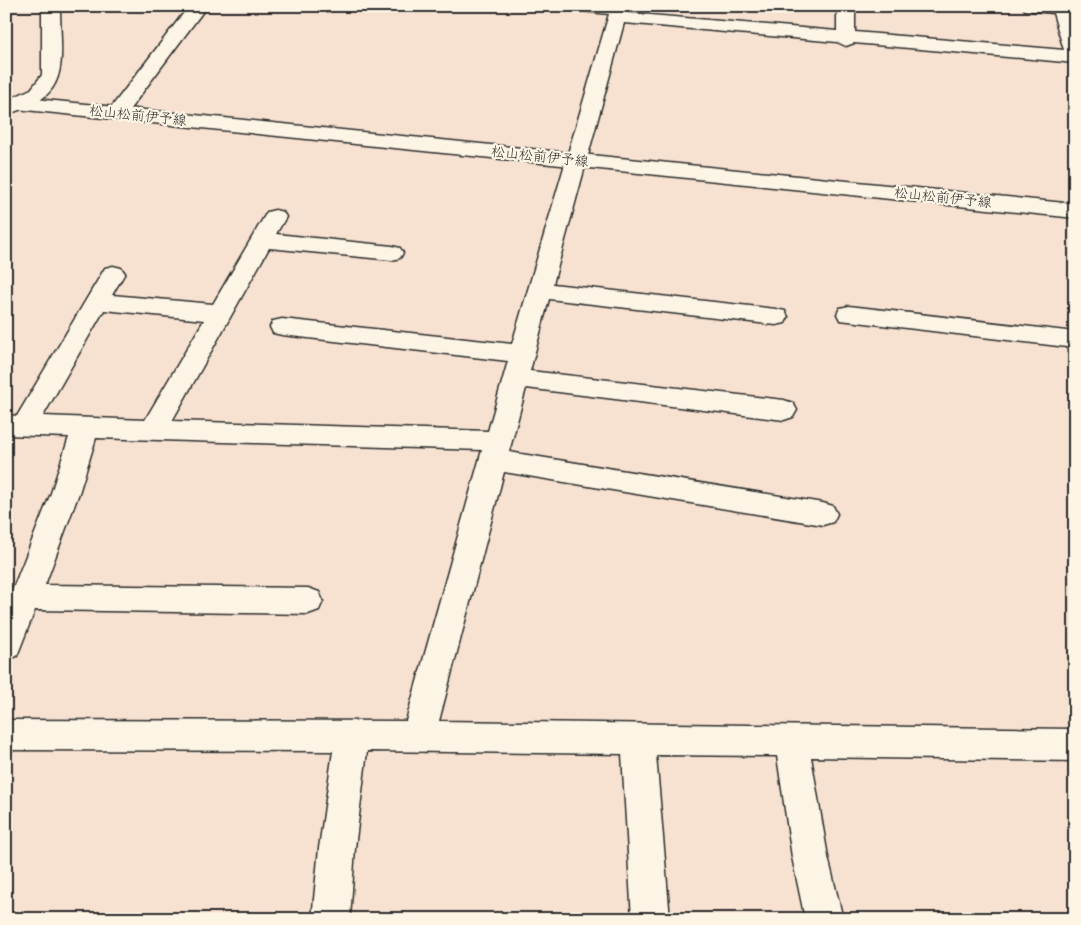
<svg xmlns="http://www.w3.org/2000/svg" width="1081" height="925" viewBox="0 0 1081 925" font-family="Mynerve,'Klee One',sans-serif">
<style>
.lines{fill:none;stroke-linecap:round;stroke-linejoin:round}
.minor-casing{stroke:#2b2b2b;stroke-width:3}
.secondary-casing{stroke:#2b2b2b;stroke-width:3}
.minor{fill:#fcf5e5;fill-rule:evenodd}
.secondary{fill:#fcf5e5;fill-rule:evenodd}
.labels{text-anchor:middle;stroke-width:4.5;stroke-linejoin:round;paint-order:stroke}
.far-street-label{font-size:14px;fill:#2b2b2b;stroke:#fcf5e5}
</style>
<rect width="100%" height="100%" fill="#f7e2d1"/>
<filter id="ink" filterUnits="userSpaceOnUse"><feTurbulence type="fractalNoise" baseFrequency=".02" numOctaves="2"/><feDisplacementMap in="SourceGraphic" scale="10" xChannelSelector="R" yChannelSelector="G"/><feConvolveMatrix kernelMatrix="1 2 1 2 8 2 1 2 1" color-interpolation-filters="sRGB"/></filter>
<g filter="url(#ink)">
<g class="lines">
<!-- minor casing -->
<g class="minor-casing">
<path id="minor" d="M42,6H60C60,62 74,97 6,114V101L31,89L42,75Z
M189,6H207L124,117H110L107,113L110,109Z
M567,6H629L627,13L837,31V6H855V32L1064,50L1053,13L1025,10L1022,6H1069L1070,9L1075,26V63L854,43L846,46L837,42L624,23L553,284L776,309L785,311L788,317L785,323L776,325L549,299L530,371L784,400L793,403L797,410L793,417L784,420L526,388L509,452L823,503L833,506L837,514L833,522L823,525L504,472L439,721L1075,729V761L811,757L828,857L843,919H805L792,857L777,756L656,755L670,919H632L622,754L367,751L355,848L350,919H312L319,848L333,751L6,750V720L406,721L482,450L96,438L79,493L45,585L308,588L319,592L323,601L319,610L308,614L35,610L17,656L6,660V606L51,493L69,437L6,435V415L17,416L105,268L113,266L121,268L125,273L112,295L213,304L264,217L267,212L275,210L283,212L286,217L276,234L392,246L400,248L403,253L400,258L392,260L269,248L172,421L488,431L508,361L282,335L273,333L270,327L273,321L282,319L512,344L609,14L570,10ZM104,310L204,320L145,420L43,416Z
M849,306L1075,332V348L840,320L837,314L840,308Z"/>
</g>
<!-- secondary casing -->
<g class="secondary-casing">
<path id="secondary" d="M6,96L1075,204V218L6,108Z"/>
</g>
<!-- minor -->
<use href="#minor" class="minor"/>
<!-- secondary -->
<use href="#secondary" class="secondary"/>
</g>
</g>
<g class="labels">
<!-- far-street labels -->
<g class="far-street-label">
<text transform="translate(138 115) rotate(6)" y="5">松山松前伊予線</text>
<text transform="translate(540 156) rotate(6)" y="5">松山松前伊予線</text>
<text transform="translate(943 197) rotate(6)" y="5">松山松前伊予線</text>
</g>
</g>
<!-- margin -->
<rect width="1081" height="925" fill="none" stroke="#fcf5e5" stroke-width="25"/>
<rect x="12" y="12" width="1056" height="900" fill="none" stroke="#2b2b2b" stroke-width="2" filter="url(#ink)"/>
</svg>
